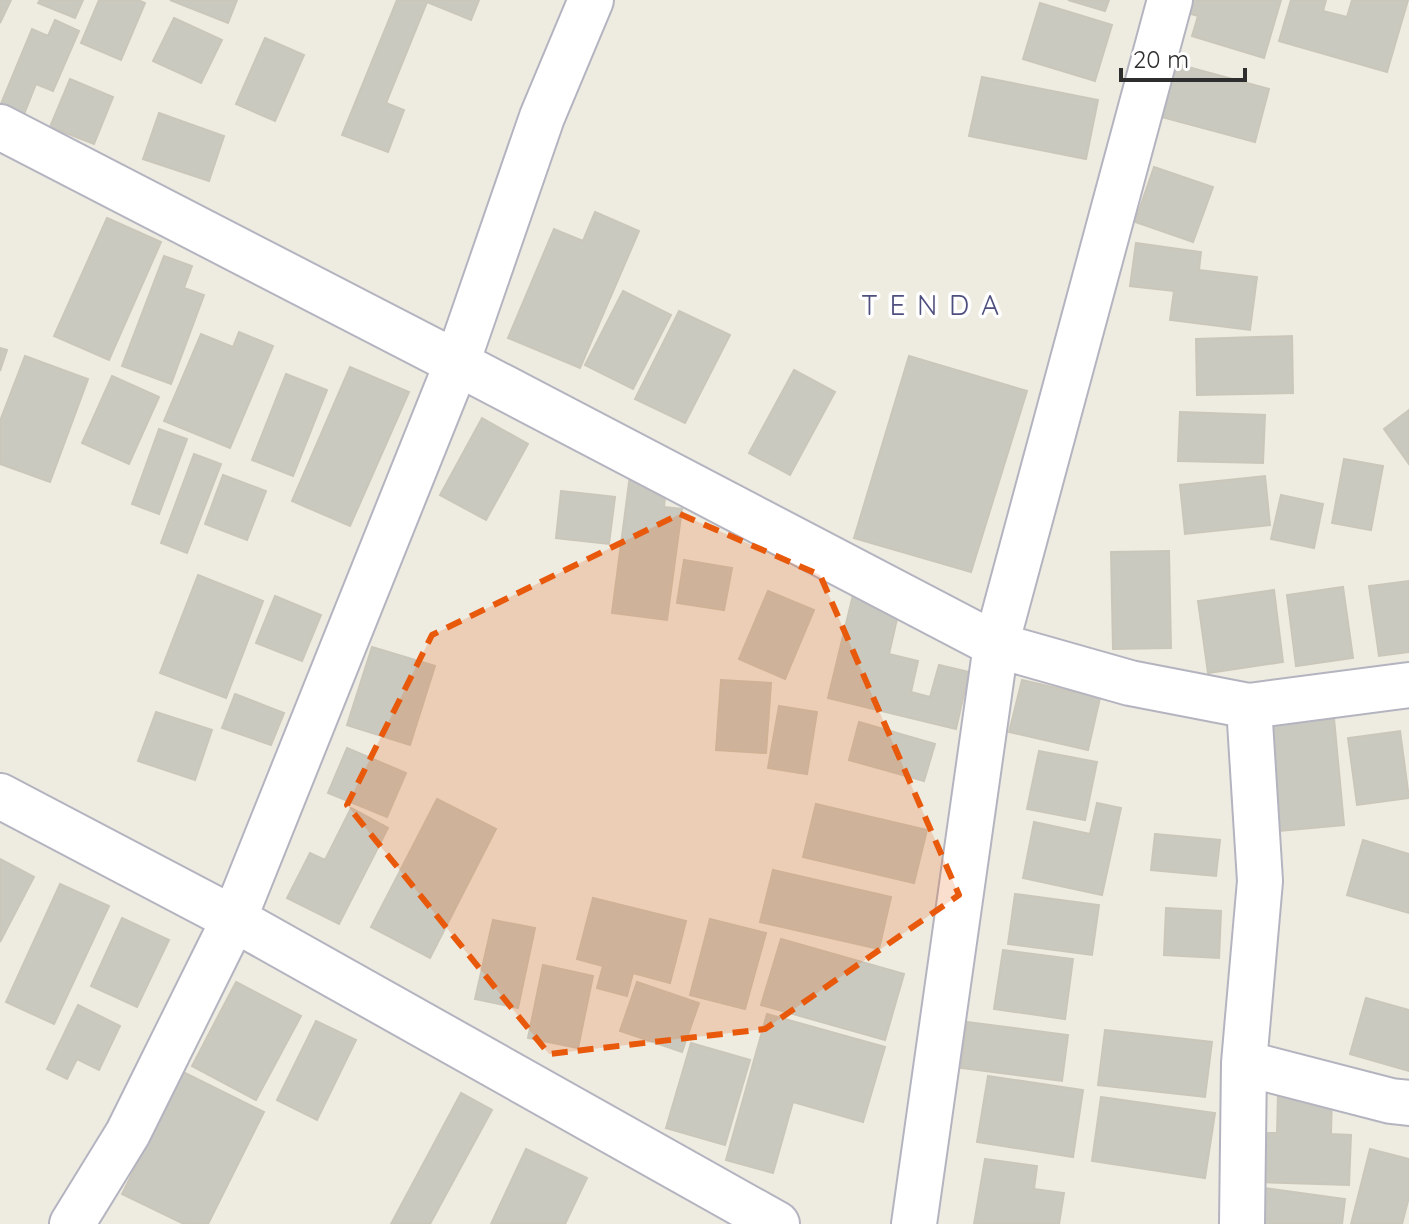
<svg xmlns="http://www.w3.org/2000/svg" width="1409" height="1224" viewBox="0 0 1409 1224" font-family="Quicksand,sans-serif">
<style>
.building{fill:#cac9bf;stroke:#cac7ba;stroke-width:2}
.lines{fill:none;stroke-linecap:round;stroke-linejoin:round}
.minor-casing{stroke:#b4b4c0;stroke-width:48}
.minor{stroke:#fff;stroke-width:44}
.marked{fill:#e8590c;fill-opacity:0.2;stroke:#e8590c;stroke-width:6;stroke-dasharray:16 10;stroke-linejoin:round}
.labels{text-anchor:middle;stroke-width:7;stroke-linejoin:round;paint-order:stroke}
.quarter-label{font-size:28px;letter-spacing:2px;fill:#4e4f7e;stroke:#fff}
</style>
<rect width="100%" height="100%" fill="#eeebe1"/>
<!-- building -->
<path class="building" d="M0,0H11L0,23Z
M40,0H83L75,18L38,3Z
M99,0H138L145,3L121,60L81,43Z
M170,0H237L228,23Z
M397,0H479L471,20L427,2L386,103L404,110L388,152L342,135Z
M1068,0H1109L1105,11Z
M1181,0H1281L1264,58L1192,36L1198,16L1178,10Z
M1291,0H1326L1323,11L1347,17L1352,0H1408L1387,72L1279,41Z
M1040,3L1112,25L1095,81L1023,59Z
M174,18L222,40L201,83L153,61Z
M55,20L79,31L53,91L36,84L23,117L0,106L32,29L48,36Z
M265,38L304,55L275,121L236,104Z
M1177,64L1269,89L1255,142L1162,117Z
M982,77L1098,100L1086,159L969,136Z
M70,79L113,97L94,144L50,127Z
M159,113L224,136L209,181L143,159Z
M1154,167L1213,187L1193,242L1135,222Z
M595,212L639,231L580,368L508,338L554,229L583,241Z
M107,218L161,242L109,360L54,336Z
M1136,243L1201,252L1199,270L1257,277L1250,330L1170,320L1174,291L1130,286Z
M164,256L192,266L184,288L204,295L171,384L122,366Z
M623,291L671,315L633,389L585,365Z
M679,311L730,335L685,423L635,399Z
M239,332L273,346L230,448L164,421L201,334L233,347Z
M1292,336L1293,393L1197,395L1196,339Z
M0,348L7,350L0,371Z
M25,356L88,379L50,482L0,464V421Z
M909,356L1027,391L971,572L854,538Z
M350,367L409,392L350,526L292,501Z
M794,370L835,392L790,475L749,453Z
M286,374L327,390L293,476L252,460Z
M112,376L159,397L129,464L82,443Z
M1409,410V464L1384,429Z
M1180,412L1265,415L1263,463L1178,461Z
M482,418L528,444L486,520L440,495Z
M159,429L187,439L159,514L132,504Z
M194,454L221,464L187,553L161,543Z
M1344,459L1383,466L1371,530L1332,523Z
M223,475L266,491L247,540L205,524Z
M630,475L667,480L664,507L682,509L667,620L612,613Z
M1265,476L1270,525L1185,534L1180,485Z
M561,491L615,497L609,544L556,538Z
M1281,495L1323,504L1314,548L1271,539Z
M1169,551L1171,648L1113,649L1111,552Z
M684,560L732,568L724,610L677,603Z
M198,575L263,601L226,698L160,673Z
M1409,581V652L1379,656L1369,586Z
M1343,587L1353,658L1296,666L1287,595Z
M1274,590L1283,662L1208,673L1198,601Z
M768,591L814,610L785,679L739,659Z
M853,595L900,606L889,654L918,661L911,692L930,697L939,665L969,672L956,729L828,698Z
M275,596L321,615L302,661L256,643Z
M372,647L435,666L410,745L347,725Z
M721,680L771,683L766,753L716,750Z
M1022,680L1100,698L1088,750L1009,732Z
M235,694L284,713L271,745L222,728Z
M779,706L817,712L807,774L768,768Z
M156,712L212,730L195,780L138,761Z
M1334,718L1344,825L1266,832L1258,725Z
M859,722L935,744L924,781L849,760Z
M1400,731L1409,798L1357,805L1348,738Z
M347,748L406,773L387,817L328,793Z
M1039,751L1097,762L1085,820L1027,809Z
M437,799L496,829L430,958L371,927Z
M1097,803L1121,808L1102,895L1023,878L1034,822L1090,834Z
M816,804L927,830L914,883L803,857Z
M351,808L388,828L339,924L287,898L310,853L325,860Z
M1155,834L1220,840L1216,876L1151,870Z
M1363,840L1409,854V913L1347,895Z
M0,859L34,877L0,942Z
M773,870L891,897L879,949L760,922Z
M60,884L109,906L54,1024L6,1002Z
M1015,894L1099,905L1092,955L1008,944Z
M593,898L686,921L670,983L633,973L627,996L597,988L603,966L577,959Z
M1166,908L1221,911L1219,958L1164,955Z
M122,918L169,940L137,1007L91,986Z
M710,919L766,933L745,1009L690,995Z
M493,920L535,928L518,1008L475,999Z
M781,939L904,974L885,1040L761,1005Z
M1003,950L1073,959L1065,1019L994,1009Z
M543,965L593,976L578,1048L528,1038Z
M236,982L301,1016L256,1100L192,1066Z
M637,982L699,1003L682,1052L620,1031Z
M1366,998L1409,1010V1071L1350,1054Z
M78,1005L120,1026L99,1070L77,1059L67,1079L47,1069Z
M767,1014L885,1047L863,1122L793,1102L773,1173L726,1160Z
M316,1021L356,1040L317,1120L277,1100Z
M967,1022L1068,1035L1062,1081L961,1068Z
M1105,1030L1212,1042L1205,1097L1098,1085Z
M691,1043L750,1060L725,1145L666,1128Z
M183,1072L264,1112L208,1224H184L122,1194Z
M988,1076L1083,1090L1073,1157L977,1142Z
M461,1093L492,1110L430,1224H391Z
M1278,1093L1332,1094L1331,1134L1351,1135L1349,1185L1255,1182L1256,1133H1277Z
M1101,1097L1215,1113L1205,1178L1092,1161Z
M526,1149L587,1178L565,1224H491Z
M1370,1149L1409,1159V1197L1402,1224H1351Z
M985,1159L1037,1166L1034,1189L1064,1193L1059,1224H974Z
M1264,1188L1345,1199L1342,1224H1259Z"/>
<g class="lines">
<!-- minor casing -->
<g class="minor-casing">
<path id="minor" d="M1170,0L996,645L1130,683L1249,706L1409,685
M0,127L457,363L996,645L914,1224
M0,796L234,919L777,1224
M1244,1063L1391,1101L1409,1103
M72,1224L128,1133L234,919L457,363L542,117L591,0
M1242,1224L1244,1063L1260,881L1249,706"/>
</g>
<!-- minor -->
<use href="#minor" class="minor"/>
</g>
<!-- marked area -->
<path class="marked" d="M680,514L820,575L959,895L765,1029L549,1054L347,805L432,635Z"/>
<g class="labels">
<!-- quarter labels -->
<g class="quarter-label">
<text x="931" y="315">T E N D A</text>
</g>
</g>
<!-- scale -->
<path d="M1121 68v12h124v-12" fill="none" stroke="#2e2e2e" stroke-width="4"/>
<text x="1133" y="68" font-size="24" fill="#2e2e2e" stroke="#ffffff" stroke-width="6" paint-order="stroke">20 m</text>
</svg>
